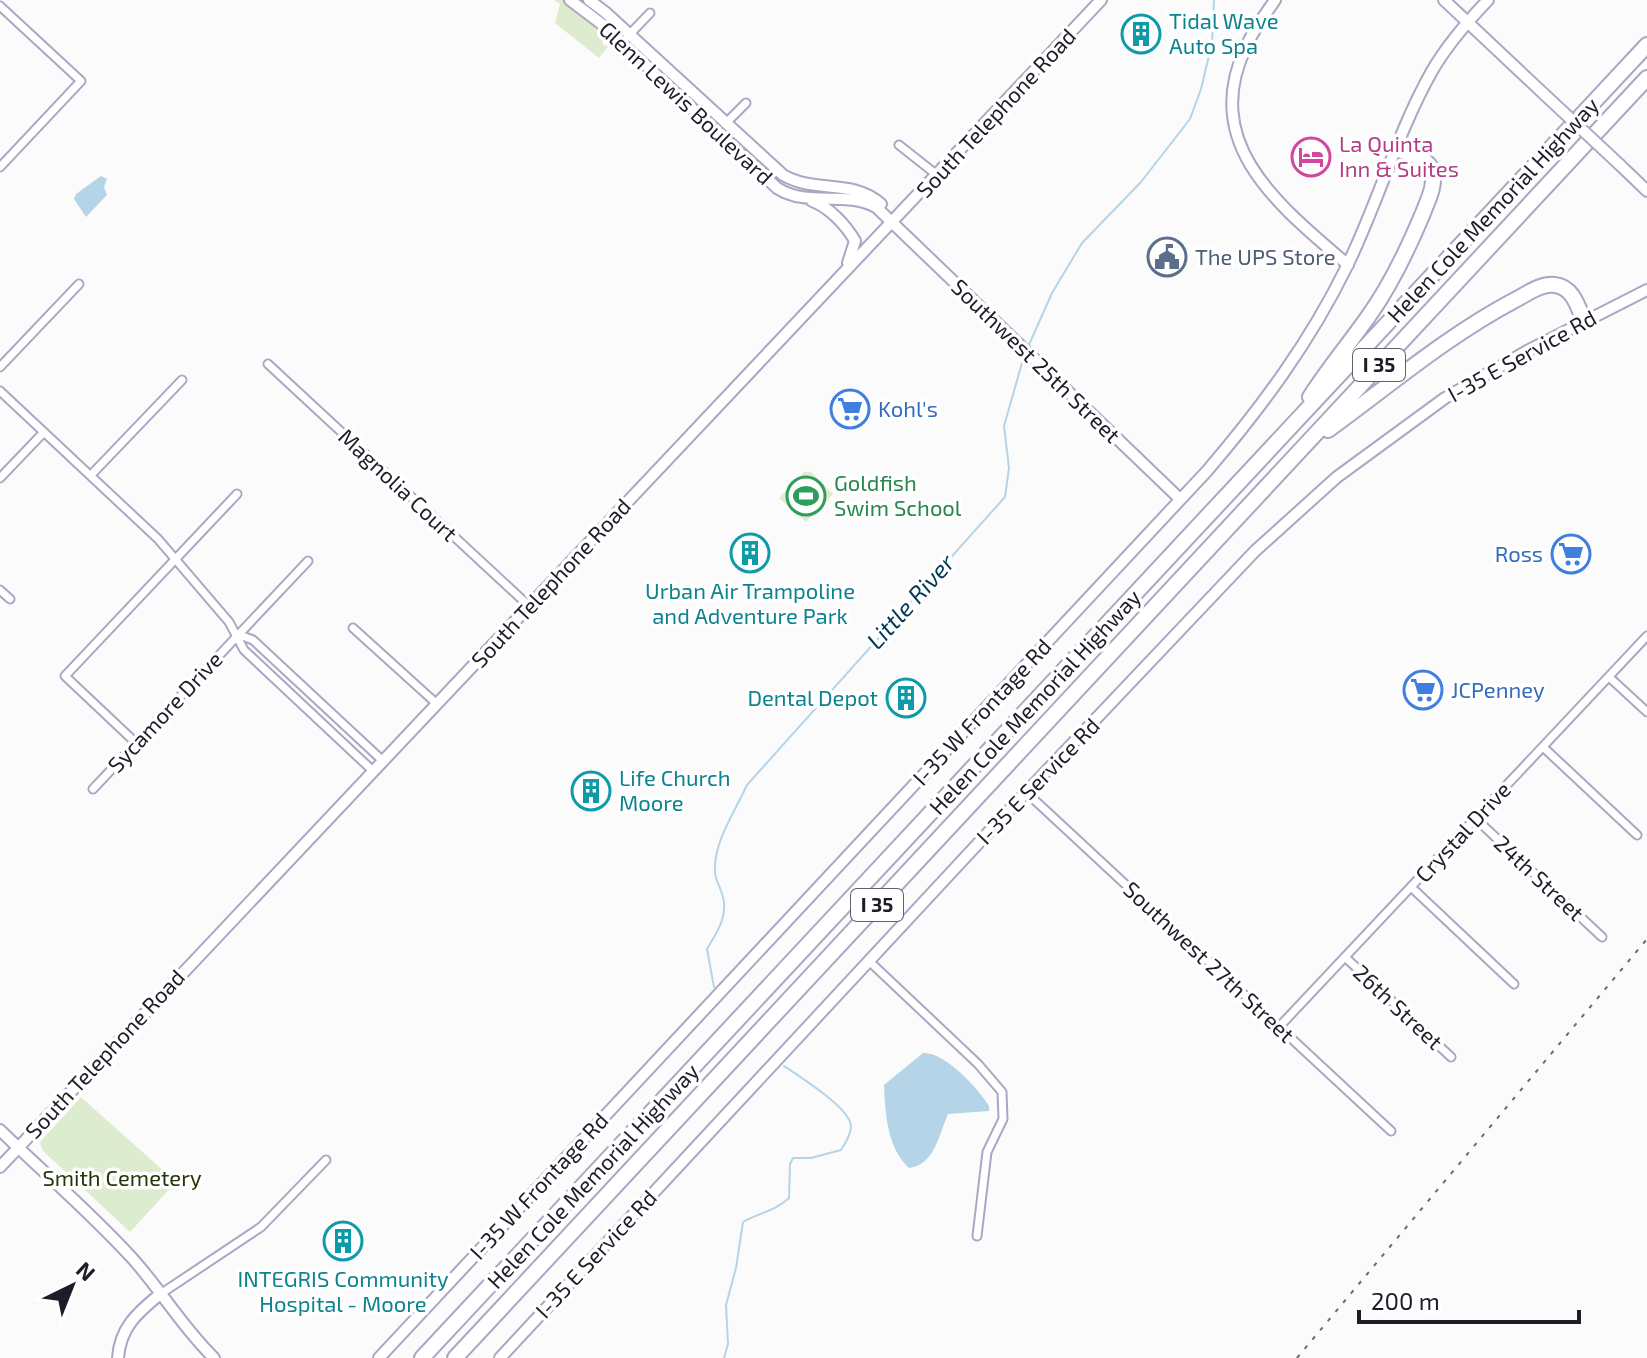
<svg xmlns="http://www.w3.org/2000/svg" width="1647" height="1358" viewBox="0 0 1647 1358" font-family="'Exo 2',sans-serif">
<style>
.green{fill:#ddebcf}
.water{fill:#b5d4e8}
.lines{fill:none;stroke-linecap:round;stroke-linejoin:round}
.stream{stroke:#b5d4e8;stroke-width:2}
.street-casing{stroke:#aca6c5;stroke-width:11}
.secondary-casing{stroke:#aca6c5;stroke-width:14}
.highway-casing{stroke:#aca6c5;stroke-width:18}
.street{stroke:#fff;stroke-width:7}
.secondary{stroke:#fff;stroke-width:10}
.highway{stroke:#fff;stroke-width:14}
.rail{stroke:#6b6a71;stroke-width:2;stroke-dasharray:4 8;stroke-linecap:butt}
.secondary-bridge-casing{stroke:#aca6c5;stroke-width:14;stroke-linecap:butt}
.secondary-bridge{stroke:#fff;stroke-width:10}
.labels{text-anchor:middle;stroke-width:7;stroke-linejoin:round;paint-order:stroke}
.shield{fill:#fff;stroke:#626068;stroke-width:2}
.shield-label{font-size:20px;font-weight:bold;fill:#1e1c28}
.culture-label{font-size:22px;fill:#0d838f;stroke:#fff;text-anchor:start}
.street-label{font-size:22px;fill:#1e1c28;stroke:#fff}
.hotel-label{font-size:22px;fill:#b23c85;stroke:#fff;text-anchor:start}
.service-label{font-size:22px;fill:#4e5e75;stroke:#fff;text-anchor:start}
.shop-label{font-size:22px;fill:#366cbe;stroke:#fff;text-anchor:start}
.leisure-label{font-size:22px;fill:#27864d;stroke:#fff;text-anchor:start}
.park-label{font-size:22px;fill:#233607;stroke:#fff}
.water-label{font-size:24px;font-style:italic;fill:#003a56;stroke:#fff}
</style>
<rect width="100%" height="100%" fill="#fbfbfb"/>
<!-- green -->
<path class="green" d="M554,0H564L609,37L607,40L601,37L604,47L607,43L609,45L599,58L555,23L560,4Z
M805,471L808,473L810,471L833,494L806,522L779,498Z
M81,1097L176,1182L130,1232L42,1150L40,1142Z"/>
<!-- water -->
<path class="water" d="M101,176L107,179L104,187L107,195L86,217L74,199L76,194Z
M923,1053C944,1051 979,1089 989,1106V1111L948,1114C939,1134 935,1165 909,1168C887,1148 885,1112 884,1085Z"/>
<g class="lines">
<!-- stream -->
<path class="stream" d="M1028,347L1052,293L1082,243L1141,182L1190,119L1201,89L1212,43L1214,0
M714,987L707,949C717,932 728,917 723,897C721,889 716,881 715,873C713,842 735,812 747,785L1005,497L1009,468L1004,426L1024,356
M724,1358L728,1344L726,1305L736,1268L743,1222C759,1213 775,1211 789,1198L790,1164L793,1158H811L841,1150C845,1144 851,1134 851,1126C850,1108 799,1076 784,1066"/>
<!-- street casing -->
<g class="street-casing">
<path id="street" d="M0,6L81,81L0,167
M627,37L650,13
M725,124L746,103
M899,145L937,175
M268,364L529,606
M0,367L79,284
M0,391L158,539L229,622L244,650L373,771
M91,475L182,380
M0,478L44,432
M0,590L10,599
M353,628L437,704
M237,634L253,640L383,761
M1609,677L1647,712
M136,743L65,676L237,494
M1543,747L1637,835
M93,789L308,561
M1027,793L1391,1131
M1475,818L1602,937
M1411,887L1514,984
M1345,957L1451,1057
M869,961L978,1064L1002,1092L1003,1119L987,1152L977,1236
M1279,1027L1647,636
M159,1295L261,1227L326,1160"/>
</g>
<!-- secondary casing -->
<g class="secondary-casing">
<path id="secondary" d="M570,0L603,25L777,188C808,208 845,190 876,207L1180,499
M589,0L605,12L783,175C816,194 851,178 881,204
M1275,0C1265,15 1253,30 1246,47C1199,145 1281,207 1348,265
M1444,0L1545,95
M1620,165L1647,191
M812,201C829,207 846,225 855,241L848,263
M0,1130C44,1173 91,1213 132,1258C161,1290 182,1327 214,1358
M0,1167L1101,0
M118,1358C120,1328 137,1313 159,1295
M379,1358L1207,471C1261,408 1310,342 1347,266C1378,203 1397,133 1432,71C1447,45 1467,22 1488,0
M500,1358L999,821L1255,551L1337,477L1445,398L1527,351L1647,290"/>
</g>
<!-- highway casing -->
<g class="highway-casing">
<path id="highway" d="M1310,397C1328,369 1349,344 1368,317C1391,285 1408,249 1423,213C1428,200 1436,185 1432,171C1428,157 1409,154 1396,149
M1328,430C1390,385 1447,336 1515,300C1527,294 1541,283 1555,285C1573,287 1578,307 1584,321
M422,1358L1647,45
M455,1358L1647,78"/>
</g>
<!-- street -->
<use href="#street" class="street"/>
<!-- secondary -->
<use href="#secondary" class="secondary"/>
<!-- highway -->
<use href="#highway" class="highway"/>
<!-- rail -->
<path class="rail" d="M1297,1358L1647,939"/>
<!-- secondary-bridge casing -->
<g class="secondary-bridge-casing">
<path id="secondary-bridge" d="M1545,95L1620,165"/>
</g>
<!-- secondary-bridge -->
<use href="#secondary-bridge" class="secondary-bridge"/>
</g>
<!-- icons -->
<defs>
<g id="building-ring" transform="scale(2)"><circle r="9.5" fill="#fff" stroke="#0f9aa8" stroke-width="1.5"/><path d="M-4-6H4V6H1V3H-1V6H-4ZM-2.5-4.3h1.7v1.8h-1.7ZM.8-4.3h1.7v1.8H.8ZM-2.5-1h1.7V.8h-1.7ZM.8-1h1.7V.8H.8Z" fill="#0f9aa8"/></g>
<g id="hotel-ring" transform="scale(2)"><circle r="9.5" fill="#fff" stroke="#d1479c" stroke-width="1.5"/><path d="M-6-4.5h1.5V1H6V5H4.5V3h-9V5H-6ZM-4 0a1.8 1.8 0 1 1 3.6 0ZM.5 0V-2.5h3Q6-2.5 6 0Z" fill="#d1479c"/></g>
<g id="civic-ring" transform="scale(2)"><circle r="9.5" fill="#fff" stroke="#5c6f8a" stroke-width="1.5"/><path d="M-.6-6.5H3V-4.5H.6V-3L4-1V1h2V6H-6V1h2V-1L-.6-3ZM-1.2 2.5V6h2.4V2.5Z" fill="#5c6f8a"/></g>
<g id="supermarket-ring" transform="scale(2)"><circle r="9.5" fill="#fff" stroke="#3f7fe0" stroke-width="1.5"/><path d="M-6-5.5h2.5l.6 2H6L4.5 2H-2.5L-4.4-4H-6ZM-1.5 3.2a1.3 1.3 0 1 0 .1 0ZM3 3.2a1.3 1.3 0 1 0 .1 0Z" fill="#3f7fe0"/></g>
<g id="stadium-ring" transform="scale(2)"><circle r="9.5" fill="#fff" stroke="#2e9e5b" stroke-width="1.5"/><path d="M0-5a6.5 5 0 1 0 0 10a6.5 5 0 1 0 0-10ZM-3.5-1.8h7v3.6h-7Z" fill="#2e9e5b"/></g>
</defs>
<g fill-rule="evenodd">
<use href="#building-ring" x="1141" y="34"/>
<use href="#hotel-ring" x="1311" y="157"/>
<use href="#civic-ring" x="1167" y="257"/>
<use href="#supermarket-ring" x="850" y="409"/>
<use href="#stadium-ring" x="806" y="496"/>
<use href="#building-ring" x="750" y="553"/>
<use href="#supermarket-ring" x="1571" y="554"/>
<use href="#supermarket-ring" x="1423" y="690"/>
<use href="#building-ring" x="906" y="698"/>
<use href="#building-ring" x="591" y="791"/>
<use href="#building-ring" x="343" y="1241"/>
</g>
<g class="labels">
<!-- shield labels -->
<g class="shield">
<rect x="1353" y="349" width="52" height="32" rx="6"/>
<rect x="851" y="889" width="52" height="32" rx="6"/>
</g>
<g class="shield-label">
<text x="1379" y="372">I 35</text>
<text x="877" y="912">I 35</text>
</g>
<!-- culture labels -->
<g class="culture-label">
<text x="1169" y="29">Tidal Wave<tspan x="1169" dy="25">Auto Spa</tspan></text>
<text x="750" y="599" text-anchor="middle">Urban Air Trampoline<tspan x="750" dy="25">and Adventure Park</tspan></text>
<text x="878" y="706" text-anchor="end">Dental Depot</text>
<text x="619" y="786">Life Church<tspan x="619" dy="25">Moore</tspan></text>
<text x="343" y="1287" text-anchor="middle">INTEGRIS Community<tspan x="343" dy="25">Hospital - Moore</tspan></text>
</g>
<!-- street labels -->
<g class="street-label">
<text transform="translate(686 103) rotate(43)" y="8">Glenn Lewis Boulevard</text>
<text transform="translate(996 113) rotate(-47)" y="8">South Telephone Road</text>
<text transform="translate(1493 210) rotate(-47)" y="8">Helen Cole Memorial Highway</text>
<text transform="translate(1522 356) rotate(-29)" y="8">I-35 E Service Rd</text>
<text transform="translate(1036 361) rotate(44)" y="8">Southwest 25th Street</text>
<text transform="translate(398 485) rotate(43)" y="8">Magnolia Court</text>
<text transform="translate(551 583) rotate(-47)" y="8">South Telephone Road</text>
<text transform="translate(1035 702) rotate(-47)" y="8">Helen Cole Memorial Highway</text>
<text transform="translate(165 712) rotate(-47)" y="8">Sycamore Drive</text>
<text transform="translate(982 712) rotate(-47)" y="8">I-35 W Frontage Rd</text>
<text transform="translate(1038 781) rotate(-46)" y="8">I-35 E Service Rd</text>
<text transform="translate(1463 832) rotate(-47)" y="8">Crystal Drive</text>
<text transform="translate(1539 878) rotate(43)" y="8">24th Street</text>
<text transform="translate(1209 962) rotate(43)" y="8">Southwest 27th Street</text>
<text transform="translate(1398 1007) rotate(43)" y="8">26th Street</text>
<text transform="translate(105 1054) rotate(-47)" y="8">South Telephone Road</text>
<text transform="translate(593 1176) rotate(-47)" y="8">Helen Cole Memorial Highway</text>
<text transform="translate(539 1186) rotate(-47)" y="8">I-35 W Frontage Rd</text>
<text transform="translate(596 1254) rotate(-47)" y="8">I-35 E Service Rd</text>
</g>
<!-- hotel labels -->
<g class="hotel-label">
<text x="1339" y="152">La Quinta<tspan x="1339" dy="25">Inn &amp; Suites</tspan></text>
</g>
<!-- service labels -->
<g class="service-label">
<text x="1195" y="265">The UPS Store</text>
</g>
<!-- shop labels -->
<g class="shop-label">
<text x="878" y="417">Kohl's</text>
<text x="1543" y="562" text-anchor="end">Ross</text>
<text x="1451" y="698">JCPenney</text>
</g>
<!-- leisure labels -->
<g class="leisure-label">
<text x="834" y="491">Goldfish<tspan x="834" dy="25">Swim School</tspan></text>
</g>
<!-- park labels -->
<g class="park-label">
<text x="122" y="1186">Smith Cemetery</text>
</g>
<!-- water labels -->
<g class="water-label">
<text transform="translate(911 602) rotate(-48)" y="8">Little River</text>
</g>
</g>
<!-- north arrow -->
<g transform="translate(72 1286) rotate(43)" stroke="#ffffff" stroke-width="6" paint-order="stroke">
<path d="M0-6L14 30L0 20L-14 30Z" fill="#1e1c28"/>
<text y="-12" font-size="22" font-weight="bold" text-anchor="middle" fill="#1e1c28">N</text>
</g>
<!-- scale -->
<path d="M1359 1310v12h220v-12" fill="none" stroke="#1e1c28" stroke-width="4"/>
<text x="1371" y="1310" font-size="24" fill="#1e1c28" stroke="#ffffff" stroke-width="6" paint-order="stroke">200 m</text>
</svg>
